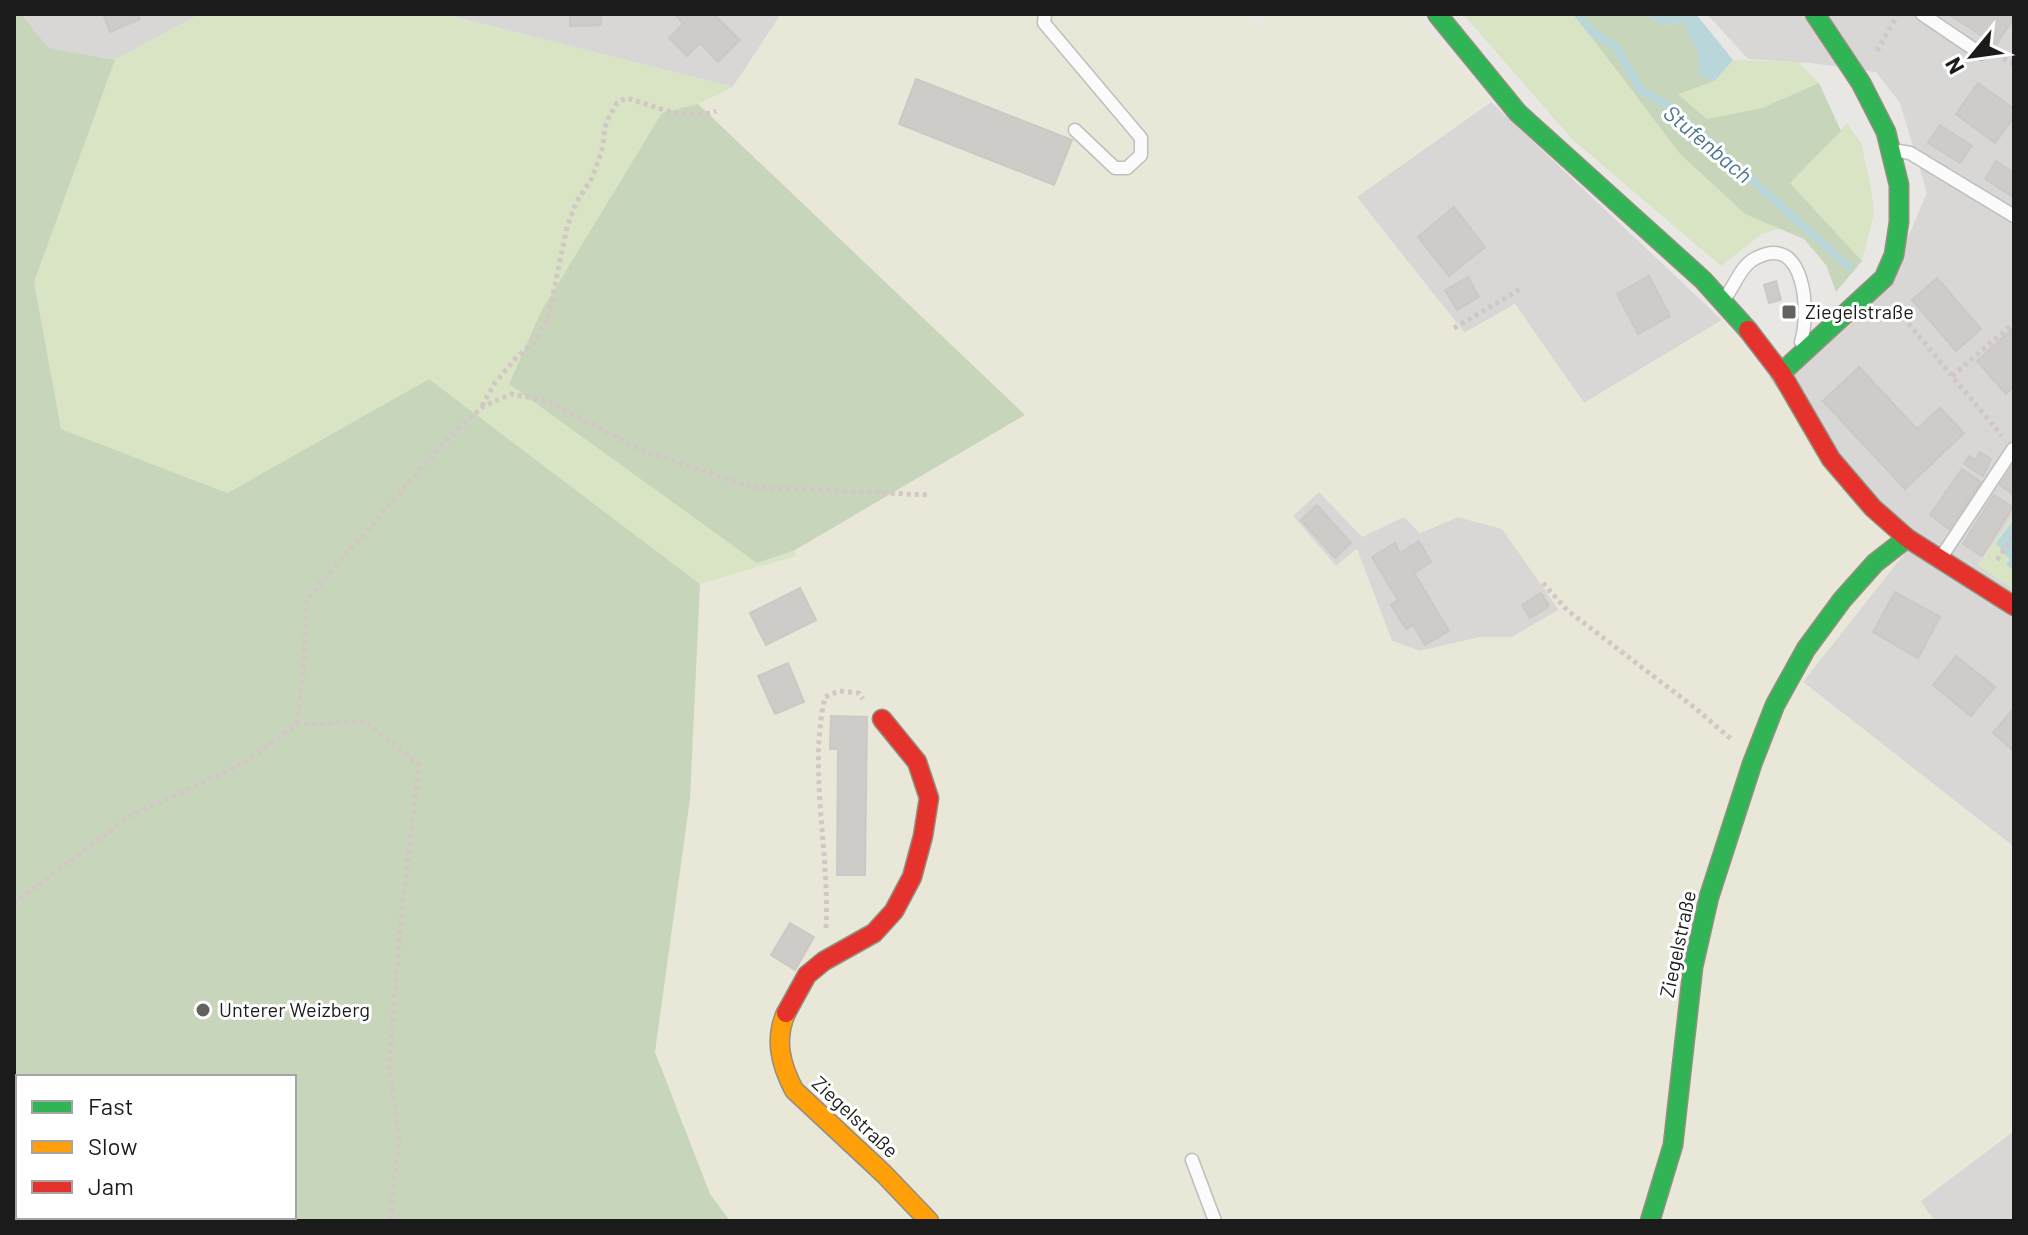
<svg xmlns="http://www.w3.org/2000/svg" width="2028" height="1235" viewBox="0 0 2028 1235" font-family="Barlow,sans-serif">
<style>
.residential{fill:#d8d7d5}
.farmland{fill:#e9e8d8;fill-rule:evenodd}
.grass{fill:#d9e4c5}
.forest{fill:#c7d5bb;fill-rule:evenodd}
.water{fill:#b9d7da}
.lines{fill:none;stroke-linecap:round;stroke-linejoin:round}
.stream{stroke:#b9d7da;stroke-width:8}
.building{fill:#cecbc8;stroke:#ccc8c5;stroke-width:2}
.lane-casing{stroke:#bfbebc;stroke-width:15}
.fast-casing{stroke:#91907e;stroke-width:21}
.slow-casing{stroke:#91907e;stroke-width:21}
.jam-casing{stroke:#91907e;stroke-width:21}
.path{stroke:#d3c6c6;stroke-width:5;stroke-dasharray:4 4;stroke-linecap:butt}
.lane{stroke:#fcfbfb;stroke-width:12}
.fast{stroke:#30b455;stroke-width:18}
.slow{stroke:#ff9f0a;stroke-width:18}
.jam{stroke:#e5322d;stroke-width:18}
.poi-dot{fill:#636261;stroke:#fff;stroke-width:3}
.labels{text-anchor:middle;stroke-width:6;stroke-linejoin:round;paint-order:stroke}
.poi-label{font-size:20px;fill:#1b1b1b;stroke:#fff;text-anchor:start}
.street-label{font-size:20px;fill:#1b1b1b;stroke:#fff}
.water-label{font-size:22px;font-style:italic;fill:#4c7792;stroke:#fff}
</style>
<rect width="100%" height="100%" fill="#e9e7e4"/>
<!-- residential -->
<path class="residential" d="M21,14H200L115,60L49,48Z
M443,14H781L733,87Z
M1707,14H2014V514L1978,565L2014,589V847L1803,682L1769,378L1901,253L1927,193L1900,103L1876,72L1811,63L1748,59Z
M1491,102L1722,320L1584,403L1515,304L1465,333L1356,197Z
M1319,491L1404,517L1420,533L1458,517L1503,529L1559,610L1512,637H1481L1420,651L1392,641L1356,549L1336,567L1293,516Z
M2014,1131V1221H1934L1920,1201Z"/>
<!-- farmland -->
<path class="farmland" d="M781,14H1244L1260,26L1272,14H1416L1491,102L1357,197L1464,333L1515,304L1584,403L1722,320L1908,549L1803,682L2014,847V1131L1921,1201L1934,1221H730L710,1194L655,1052L690,799L700,584L796,556L795,550L1025,415L698,104L733,87ZM1319,492L1362,537L1404,517L1420,533L1458,517L1502,529L1559,610L1512,637H1481L1419,651L1392,641L1357,549L1336,566L1293,516Z"/>
<!-- grass -->
<path class="grass" d="M200,14H443L733,87L698,104L662,114L757,563L794,550L796,556L700,584L429,379L226,493L61,429L34,282L115,60Z
M1463,14H1574L1680,154L1745,214L1782,228L1762,234L1721,266L1571,138Z
M1733,60L1798,62L1819,83L1762,108L1707,119L1677,94L1715,81Z
M1847,123L1861,143L1871,187L1874,214L1862,261L1790,183Z
M2014,514V589L1978,565Z"/>
<!-- forest -->
<path class="forest" d="M14,14H21L49,48L115,60L34,282L61,429L227,493L429,379L700,584L690,799L655,1052L710,1194L730,1221H14ZM18,1077H294V1217H18Z
M1574,14H1645L1662,25L1683,22L1699,53V74L1715,81L1678,94L1707,119L1762,108L1819,83L1841,131L1790,183L1862,261L1836,292L1826,265L1804,239L1745,214L1680,154Z
M698,104L1025,415L795,550L757,563L509,384L541,312L662,113Z"/>
<!-- water -->
<path class="water" d="M1645,14H1696L1733,60L1715,81L1699,75L1698,53L1683,22L1662,25Z
M2014,520V571L2006,564L2010,560L1996,543Z"/>
<g class="lines">
<!-- stream -->
<path class="stream" d="M1578,14L1592,32L1616,47L1641,90L1666,104L1696,130L1849,267"/>
</g>
<!-- building -->
<path class="building" d="M103,14H138L140,19L110,32Z
M570,14H601V25L570,26Z
M675,14H714L740,40L718,62L700,43L687,56L669,38L683,24Z
M1948,14H1986L2008,27L1996,45Z
M1986,14H2014V17L2008,27Z
M916,79L1072,140L1054,185L899,124Z
M1978,83L2014,109V117L1995,143L1956,114Z
M1940,125L1972,146L1960,163L1928,143Z
M1996,161L2014,173L2013,197L1985,179Z
M1454,207L1485,247L1449,276L1418,237Z
M1649,276L1670,316L1638,334L1617,294Z
M1468,277L1479,297L1457,310L1445,290Z
M1937,278L1981,329L1956,351L1912,300Z
M1776,281L1781,300L1769,303L1764,285Z
M2014,327V386L2006,394L1977,361Z
M1859,367L1917,429L1940,408L1964,433L1905,489L1823,401Z
M1980,452L1991,459L1983,476L1964,464L1969,456L1975,460Z
M2014,465V495L2000,485Z
M1962,469L1981,482L1949,529L1930,515Z
M1994,495L2013,507L1982,556L1963,544Z
M1317,505L1351,543L1335,558L1301,520Z
M1419,541L1431,562L1414,573L1449,631L1425,645L1413,625L1406,629L1391,605L1398,600L1372,557L1395,543L1400,553Z
M800,588L816,620L766,645L750,613Z
M1895,592L1940,617L1918,658L1873,632Z
M1541,593L1549,606L1530,618L1522,605Z
M1956,656L1995,687L1971,716L1933,685Z
M788,663L804,702L775,714L758,676Z
M2014,708V751L1993,733Z
M831,716L867,717L865,875H837L838,749H830Z
M790,923L814,937L795,970L771,955Z"/>
<g class="lines">
<!-- lane casing -->
<g class="lane-casing">
<path id="lane" d="M1045,14L1044,23L1141,138V155L1127,168H1115L1075,130
M1922,14L1981,54
M1899,151L1910,153L2014,216
M1725,298C1735,285 1741,265 1756,258C1806,232 1810,314 1801,342
M1942,556L2013,449
M1192,1160L1215,1221"/>
</g>
<!-- fast casing -->
<g class="fast-casing">
<path id="fast" d="M1437,14L1518,113L1703,280L1748,330
M1781,373L1884,278L1894,255L1899,222V185L1886,132L1861,83L1815,14
M1650,1221L1673,1145L1693,967L1709,897L1752,764L1775,705L1806,649L1842,600L1875,563L1907,538"/>
</g>
<!-- slow casing -->
<g class="slow-casing">
<path id="slow" d="M786,1013C774,1040 781,1065 794,1090L884,1174L929,1221"/>
</g>
<!-- jam casing -->
<g class="jam-casing">
<path id="jam" d="M1748,330L1781,373L1831,459L1873,508L1907,538L2014,606
M786,1013L807,975L824,961L874,933L894,911L912,877L923,836L929,798L917,762L882,719"/>
</g>
<!-- path -->
<path class="path" d="M1877,51L1898,14
M1996,55L2014,64
M1893,305L2002,436
M1454,328L1522,288
M1952,376L2014,323
M482,406L495,383L515,359L534,342L548,319L567,227L576,203L592,178L602,150L606,123L617,103L626,98C656,106 685,122 716,111
M1997,560L2014,535
M1543,583L1567,610L1695,708L1731,739
M297,724L304,662L307,599L440,447L482,407L511,394L548,401L641,450L751,487L930,495
M14,904L128,817L244,763L297,724L366,722L419,765L401,919L389,1064L399,1139L390,1221
M826,928C830,852 808,772 825,697L839,691L859,693L863,699
M14,1104L18,1106
M184,1217L189,1221"/>
<!-- lane -->
<use href="#lane" class="lane"/>
<!-- fast -->
<use href="#fast" class="fast"/>
<!-- slow -->
<use href="#slow" class="slow"/>
<!-- jam -->
<use href="#jam" class="jam"/>
</g>
<!-- markers -->
<g class="poi-dot">
<rect x="1781" y="304" width="16" height="16" rx="4"/>
<circle cx="203" cy="1010" r="8"/>
</g>
<g class="labels">
<!-- poi labels -->
<g class="poi-label">
<text x="1805" y="319">Ziegelstraße</text>
<text x="219" y="1017">Unterer Weizberg</text>
</g>
<!-- street labels -->
<g class="street-label">
<text transform="translate(1678 944) rotate(-78)" y="7">Ziegelstraße</text>
<text transform="translate(855 1117) rotate(43)" y="7">Ziegelstraße</text>
</g>
<!-- water labels -->
<g class="water-label">
<text transform="translate(1708 144) rotate(40)" y="8">Stufenbach</text>
</g>
</g>
<!-- border -->
<rect width="2028" height="1235" fill="none" stroke="#1b1b1b" stroke-width="32"/>
<!-- legend -->
<rect x="16" y="1075" width="280" height="144" fill="#ffffff" stroke="#a4a4a4" stroke-width="2"/>
<rect x="32" y="1101" width="40" height="12" fill="#30b455" stroke="#a4a4a4" stroke-width="2"/>
<text x="88" y="1115" font-size="24" fill="#1b1b1b">Fast</text>
<rect x="32" y="1141" width="40" height="12" fill="#ff9f0a" stroke="#a4a4a4" stroke-width="2"/>
<text x="88" y="1155" font-size="24" fill="#1b1b1b">Slow</text>
<rect x="32" y="1181" width="40" height="12" fill="#e5322d" stroke="#a4a4a4" stroke-width="2"/>
<text x="88" y="1195" font-size="24" fill="#1b1b1b">Jam</text>
<!-- north arrow -->
<g transform="translate(1972 56) rotate(241)" stroke="#ffffff" stroke-width="6" paint-order="stroke">
<path d="M0-6L14 30L0 20L-14 30Z" fill="#1b1b1b"/>
<text y="-12" font-size="22" font-weight="bold" text-anchor="middle" fill="#1b1b1b">N</text>
</g>
</svg>
